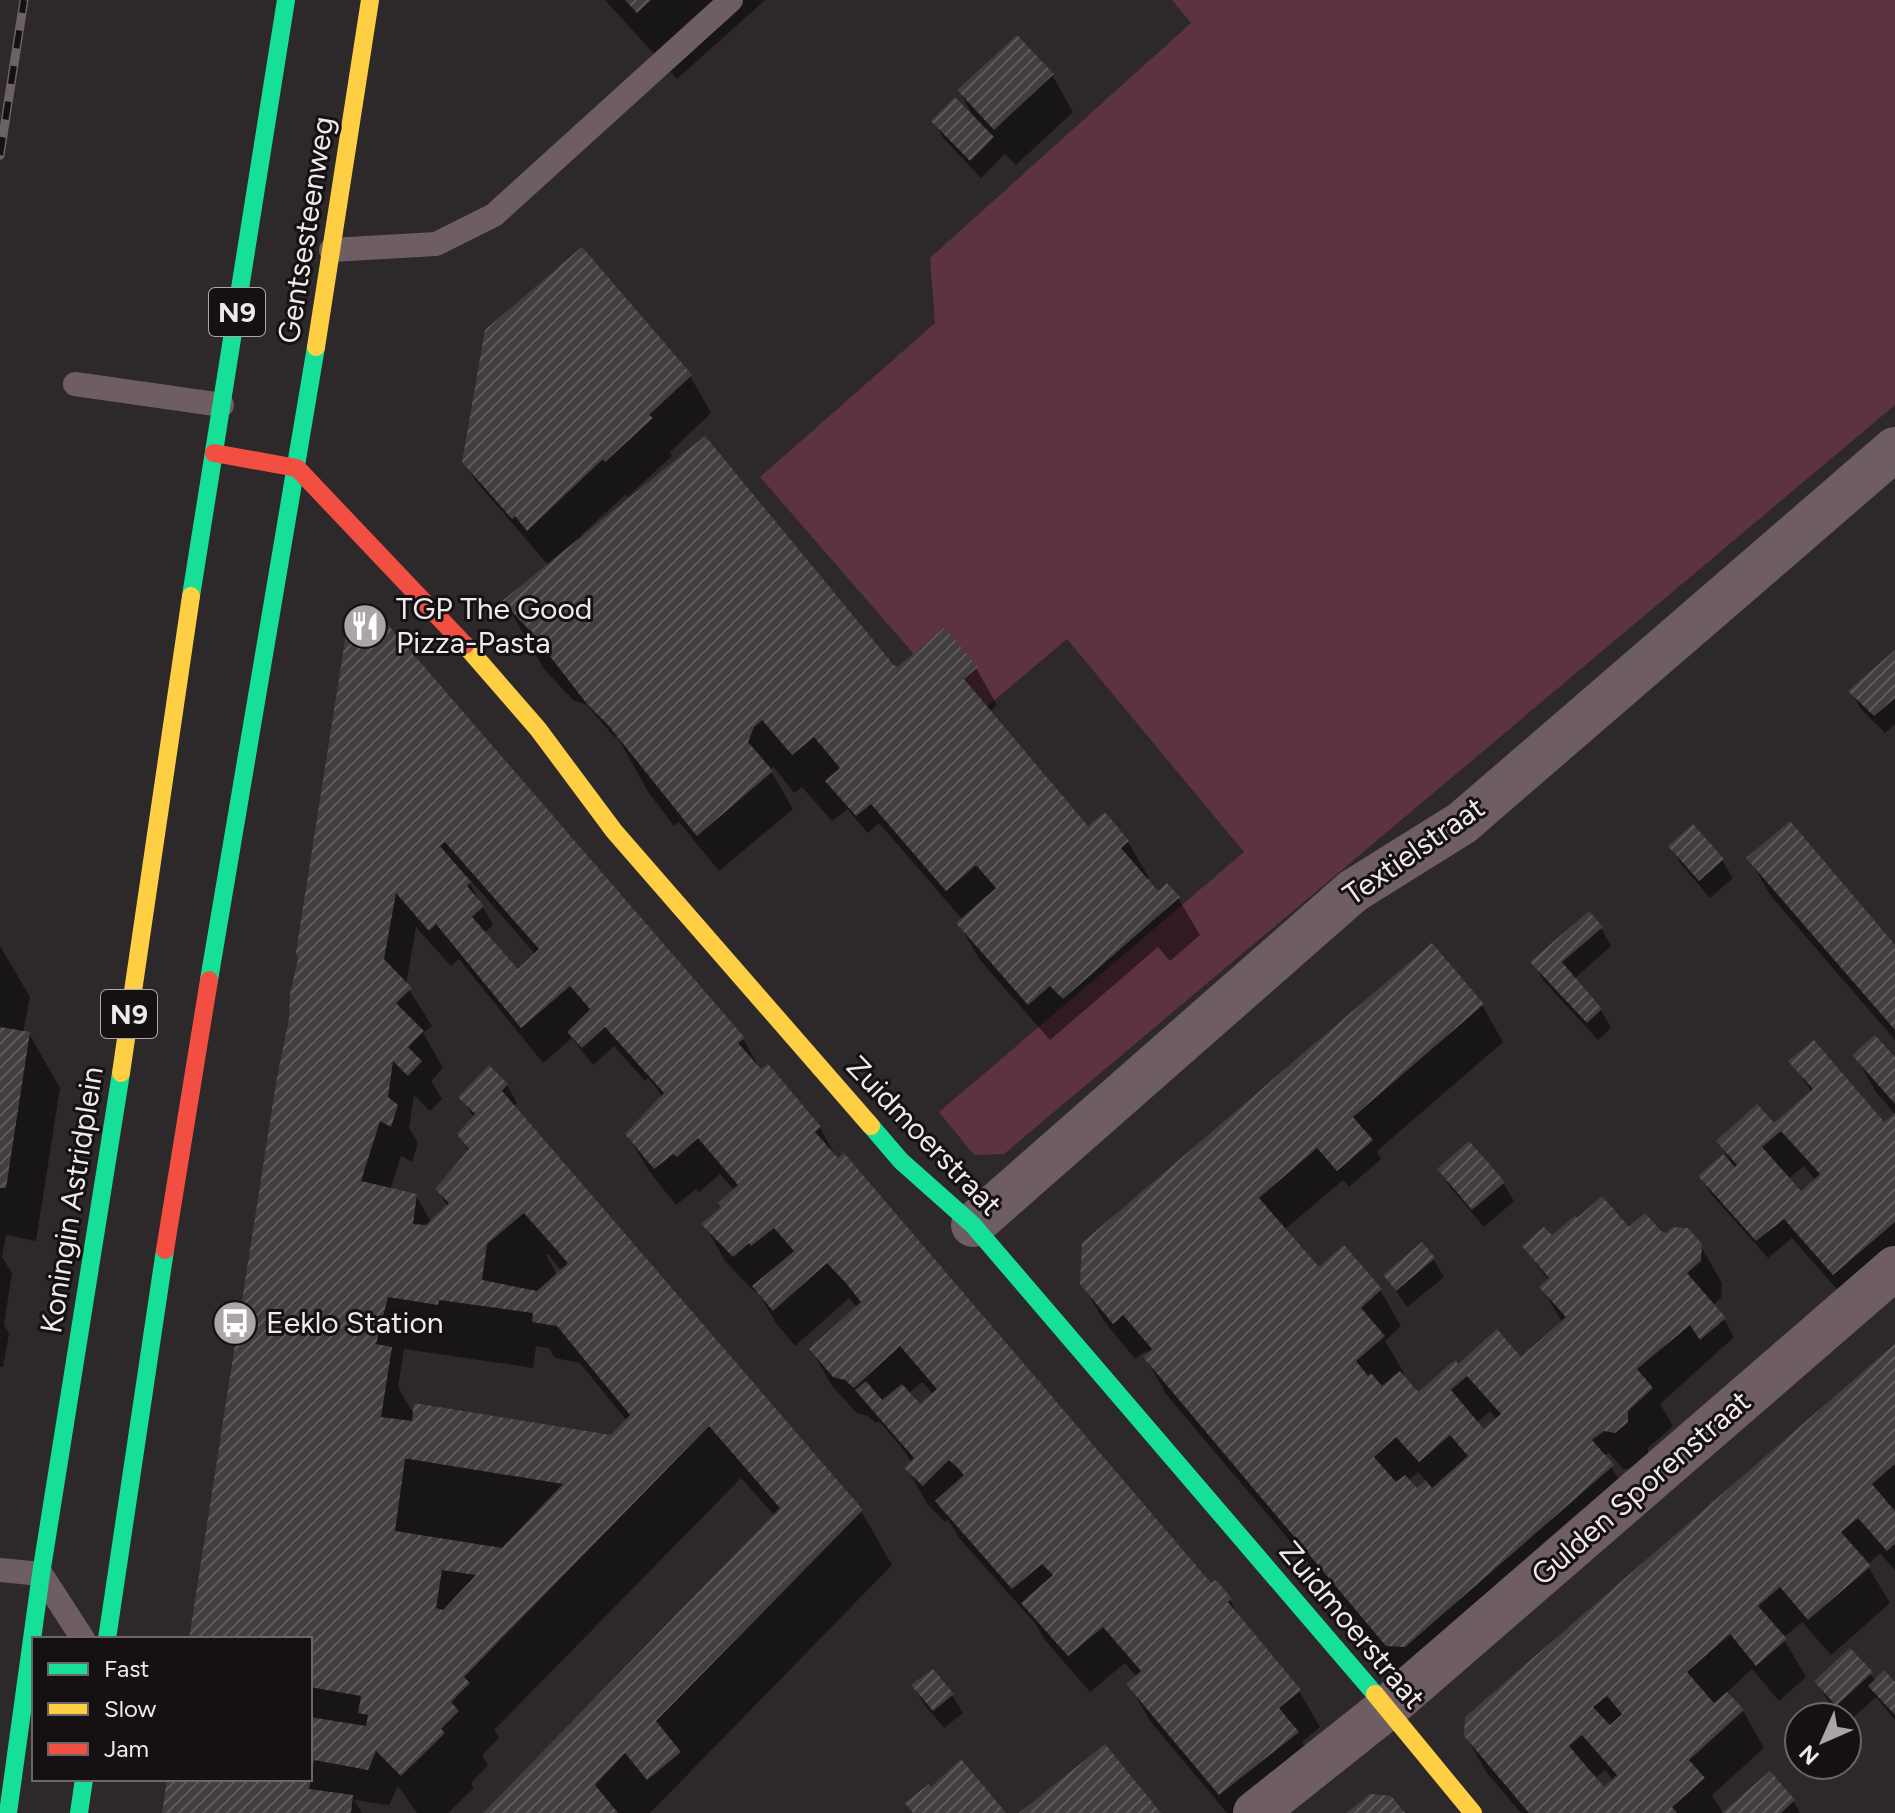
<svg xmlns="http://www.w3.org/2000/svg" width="1895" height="1813" viewBox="0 0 1895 1813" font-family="Figtree,sans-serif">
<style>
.grass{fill:#5d3241}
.shadow{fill:#0007;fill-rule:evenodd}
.building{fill:url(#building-hatch);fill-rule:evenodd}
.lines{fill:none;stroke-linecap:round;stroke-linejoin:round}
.lane{stroke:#6e5e64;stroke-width:24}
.street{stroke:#6e5e64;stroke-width:44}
.fast{stroke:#16e098;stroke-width:18}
.slow{stroke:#ffcf43;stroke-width:18}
.jam{stroke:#f24e42;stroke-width:18}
.rail-casing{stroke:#6b6166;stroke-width:9}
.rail{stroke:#151011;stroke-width:6;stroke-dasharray:18;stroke-linecap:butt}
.labels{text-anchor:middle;stroke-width:6;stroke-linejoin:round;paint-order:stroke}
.shield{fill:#151011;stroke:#aea7aa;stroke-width:2}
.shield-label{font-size:28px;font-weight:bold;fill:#f0e8eb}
.street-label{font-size:30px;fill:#f0e8eb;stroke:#151011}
.poi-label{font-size:30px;fill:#f0e8eb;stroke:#151011;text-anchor:start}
</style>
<defs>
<pattern id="building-hatch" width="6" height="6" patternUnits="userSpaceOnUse" patternTransform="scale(2)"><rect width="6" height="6" fill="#423e3f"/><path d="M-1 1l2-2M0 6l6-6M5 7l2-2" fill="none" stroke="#5e5a5b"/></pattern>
</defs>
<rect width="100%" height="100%" fill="#2d282a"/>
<!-- grass -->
<path class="grass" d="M1172,0H1895V405L1004,1154L974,1155L939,1112L1244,852L1067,639L971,720L760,477L935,323L930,258L1191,23Z"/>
<!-- shadow -->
<path class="shadow" d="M605,0H765L677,79Z
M1052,75L1073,112L1016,165L1005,154L981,178L944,139L934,121L975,119L959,91Z
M690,376L711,413L670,452L672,456L627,497L626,494L581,535L584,538L705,439L898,669L976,668L997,705L989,712L1088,829L1128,842L1149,878L1146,881L1157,894L1167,886L1178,898L1200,935L1170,961L1158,947L1050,1040L980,960L959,924L963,920L879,823L868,833L847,809L832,821L802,787L794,793L773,766L771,771L793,809L719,871L679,822L674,826L649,793L616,735L615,738L587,705L573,700L544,669L505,602L549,566L475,480L464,461Z
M352,611L743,1039L762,1072L820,1128L838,1160L1211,1586L1230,1600L1245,1627L1299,1691L1320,1727L1302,1742L1318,1770L1263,1813H1227L1150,1721L1129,1684L1137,1677L1125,1663L1090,1692L1045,1640L1035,1623L959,1538L948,1519L945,1522L928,1505L907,1468L912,1463L903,1449L879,1421L876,1423L868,1416L857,1413L832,1386L811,1349L858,1308L849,1298L795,1346L776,1323L757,1291L755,1292L725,1261L704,1224L723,1207L735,1191L720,1174L699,1192L696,1189L676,1205L649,1171L627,1135L663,1098L655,1086L648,1078L645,1081L614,1046L593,1065L572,1038L543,1063L459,959L451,966L416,927L406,985L432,1026L423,1033L443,1068L431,1081L442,1099L430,1111L414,1095L409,1128L418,1143L412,1162L401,1156L390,1190L416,1196L431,1222L448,1207L437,1189L469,1152L460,1135L475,1119L461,1097L507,1085L517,1103L513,1107L861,1511L892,1565L650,1813H486L775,1516L741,1478L494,1730L499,1738L482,1755L488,1765L471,1783L474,1788L448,1813H417L398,1786L389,1805L354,1800L362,1813H164L169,1779H310V1639H191L300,959ZM467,876L536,955L518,972L484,933L493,925L466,877ZM548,1254L562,1271L557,1275L546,1255ZM536,1346L549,1348L555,1358L580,1363L627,1421L611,1437L414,1415L398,1387L404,1349L533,1368ZM922,1382L934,1395L919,1408L908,1394Z
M1895,653V724L1885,733L1861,709L1851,691Z
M1670,846L1722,860L1733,878L1710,898L1681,864Z
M1749,858L1895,948V1040L1770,895Z
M1601,928L1611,946L1574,979L1601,1010L1611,1028L1598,1040L1543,980L1533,962Z
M0,946L30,997L23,1033L29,1034L60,1088L36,1241L6,1235L2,1257L12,1273L4,1324L9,1334L3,1367H0Z
M1482,1005L1503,1042L1377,1151L1381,1159L1349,1187L1343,1180L1284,1230L1319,1270L1380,1290L1401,1326L1385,1341L1404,1373L1401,1376L1418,1395L1457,1367L1521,1359L1562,1322L1542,1288L1549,1281L1524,1247L1558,1246L1629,1230L1660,1233L1700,1245L1722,1283L1721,1298L1712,1306L1724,1319L1734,1337L1660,1404L1673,1426L1648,1448V1459L1636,1469H1623L1609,1453L1604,1456L1634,1503L1409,1682L1166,1394L1145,1357L1149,1354L1146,1351L1135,1359L1104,1321L1082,1284ZM1490,1411L1497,1420L1484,1432L1476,1423ZM1418,1472L1427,1482L1417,1491L1408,1481Z
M1855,1055L1895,1060V1114L1876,1092Z
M1791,1062L1884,1125L1895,1116V1275L1855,1310L1792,1238L1768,1258L1711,1194L1701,1176L1731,1163L1719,1141L1774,1125L1812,1092ZM1804,1166L1816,1181L1801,1193L1788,1179Z
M1439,1169L1503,1183L1514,1201L1484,1227L1450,1187Z
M1433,1259L1444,1277L1407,1307L1386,1276Z
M1895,1347V1570L1880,1553L1867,1565L1890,1603L1831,1655L1802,1622L1783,1638L1806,1677L1779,1701L1752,1669L1726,1693L1743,1711L1764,1748L1712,1795L1723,1813H1521L1487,1773L1466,1736ZM1605,1770L1614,1781L1603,1790L1594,1779Z
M1850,1651L1876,1681L1895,1685V1720L1876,1697L1847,1723V1717H1842L1827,1699L1816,1681Z
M932,1671L952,1695L963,1713L944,1728L924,1704L914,1686Z
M1793,1801L1800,1813H1725Z"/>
<!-- building -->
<path class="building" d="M625,0H651L637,13Z
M1017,35L1054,74L994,130L957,90Z
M955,97L994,137L970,161L931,121Z
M582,247L692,375L649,415L653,418L605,462L603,459L527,531L515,516L512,519L462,462L485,330Z
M705,436L894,665L898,667L944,628L978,667L964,679L1088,826L1105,812L1129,841L1121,848L1158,891L1167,883L1180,897L1063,999L1050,986L1028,1005L956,923L996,888L976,865L946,891L871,804L856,816L825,781L840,768L814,737L792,755L762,720L754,727L748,742L773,771L697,836L608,725L587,704L532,633L502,601Z
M369,603L745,1038L738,1043L761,1069L768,1064L821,1127L815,1132L838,1158L844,1153L1211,1583L1216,1580L1232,1599L1228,1602L1301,1690L1279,1708L1299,1732L1219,1795L1126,1684L1141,1671L1103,1627L1068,1656L1021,1603L1053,1575L1042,1564L1012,1589L935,1501L964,1475L958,1468L949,1460L923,1486L904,1468L914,1458L855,1390L866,1381L882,1400L902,1384L920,1404L937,1389L900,1346L854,1388L845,1380L833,1377L809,1349L861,1302L845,1282L827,1263L773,1311L752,1286L794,1251L774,1228L751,1246L749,1243L733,1257L701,1224L721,1207L718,1203L738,1185L698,1138L677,1157L673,1154L654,1169L625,1134L664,1093L605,1027L582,1048L567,1032L590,1009L570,986L521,1028L436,924L429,931L396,893L384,959L412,988L396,1003L424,1031L408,1047L422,1061L408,1076L393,1061L388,1097L398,1105L391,1127L380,1121L361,1181L417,1194L413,1224L426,1225L449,1203L435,1189L469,1149L457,1134L475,1114L458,1097L489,1065L508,1084L502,1091L863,1510L656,1721L681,1752L647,1780L625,1753L595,1785L618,1813H483L780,1508L709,1426L464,1677L470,1683L451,1702L459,1711L441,1729L445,1733L401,1776L376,1751L368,1770L314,1760L310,1775V1717L366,1726L368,1715L358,1713L361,1696L310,1687V1639H189L277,1077L289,1019L290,994L298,959L296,952L350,609ZM445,842L539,949L518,969L472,917L484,906L467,886L471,882L440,846ZM524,1213L568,1263L537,1291L482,1280L487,1244ZM388,1297L438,1305L439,1300L533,1313L532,1322L557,1326L630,1415L611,1435L414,1403L412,1421L381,1417L392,1347L376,1344ZM405,1459H409L563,1484L502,1548L395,1531ZM442,1570L476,1575L443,1610L436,1608Z
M1895,650V698L1874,716L1848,691Z
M1790,821L1895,945V1030L1746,858Z
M1693,824L1724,859L1699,881L1668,846Z
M1589,911L1603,927L1562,962L1602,1009L1587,1023L1530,962Z
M1432,943L1484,1004L1353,1117L1373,1140L1337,1171L1317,1148L1259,1198L1319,1267L1344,1245L1382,1289L1361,1308L1385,1336L1356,1361L1368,1376L1371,1373L1382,1386L1400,1371L1418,1392L1455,1360L1458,1364L1497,1329L1521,1357L1566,1317L1539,1287L1549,1278L1522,1246L1544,1227L1552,1235L1575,1216L1577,1218L1602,1196L1629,1227L1645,1213L1661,1231L1666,1233L1673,1227L1688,1228L1702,1244L1701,1261L1687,1273L1726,1318L1700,1340L1690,1325L1637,1369L1653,1388L1628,1411V1422L1615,1433L1604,1431L1592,1440L1614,1465L1405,1647L1386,1646L1143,1357L1152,1349L1123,1315L1113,1324L1080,1284L1082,1243ZM1467,1376L1501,1414L1484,1429L1451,1390ZM1450,1435L1468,1456L1432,1488L1426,1480L1417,1488L1405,1475L1396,1482L1374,1457L1396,1437L1419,1462Z
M0,1027L30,1032L6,1188H0Z
M1875,1035L1895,1057V1104L1852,1055Z
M1814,1040L1884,1122L1895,1113V1222L1833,1275L1784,1219L1756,1241L1698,1176L1723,1154L1735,1167L1737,1165L1716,1141L1757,1104L1774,1123L1813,1089L1788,1061ZM1781,1131L1820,1174L1801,1191L1762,1147Z
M1469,1141L1505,1182L1472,1210L1437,1169Z
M1422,1242L1435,1258L1396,1291L1383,1275Z
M1895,1344V1464L1872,1484L1895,1511V1544L1887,1551L1858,1518L1841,1532L1871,1566L1808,1620L1780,1587L1758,1606L1787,1639L1756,1666L1730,1634L1687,1672L1714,1703L1727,1692L1744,1710L1689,1760L1705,1778L1672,1807L1677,1813H1529L1464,1736L1465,1717ZM1607,1696L1622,1714L1610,1725L1593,1707ZM1582,1735L1617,1775L1604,1787L1569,1746Z
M1850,1648L1873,1672L1836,1706L1814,1681Z
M933,1669L954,1694L933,1711L911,1685Z
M1884,1670L1895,1682V1715L1868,1686Z
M1105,1744L1161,1813H1019Z
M961,1759L1006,1813H913L905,1803L929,1784L931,1787Z
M1770,1771L1795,1800L1781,1813H1722Z
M167,1779H311L309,1789L353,1795L351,1813H162Z
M1370,1794L1391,1796L1405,1813H1346Z"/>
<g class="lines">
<!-- lane -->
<path class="lane" d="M331,250L436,244L494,215L731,0
M75,384L222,405
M0,1570L41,1574L83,1639"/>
<!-- street -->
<path class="street" d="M973,1225L1353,891L1462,823L1895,449
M1255,1813L1387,1708L1895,1268"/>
<!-- fast -->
<path class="fast" d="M191,596L286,0
M209,980L316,347
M871,1126L901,1161L973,1225L1375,1694
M107,1639L165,1250
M8,1813L41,1574L121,1073
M79,1813L84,1779"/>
<!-- slow -->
<path class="slow" d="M316,347L370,0
M465,645L538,729L614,831L871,1126
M121,1073L191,596
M1375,1694L1473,1813"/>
<!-- jam -->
<path class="jam" d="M214,453L297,468L465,645
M165,1250L209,980"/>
<!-- rail casing -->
<g class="rail-casing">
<path id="rail" d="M0,155L24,0"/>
</g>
<!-- rail -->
<use href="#rail" class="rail"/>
</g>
<!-- icons -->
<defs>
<g id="restaurant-disc" transform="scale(2.3)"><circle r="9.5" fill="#aca5a7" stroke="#151011"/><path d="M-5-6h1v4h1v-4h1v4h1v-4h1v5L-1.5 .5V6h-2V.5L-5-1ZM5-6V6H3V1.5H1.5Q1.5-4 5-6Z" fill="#fff"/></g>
<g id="bus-disc" transform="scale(2.3)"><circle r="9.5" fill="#aca5a7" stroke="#151011"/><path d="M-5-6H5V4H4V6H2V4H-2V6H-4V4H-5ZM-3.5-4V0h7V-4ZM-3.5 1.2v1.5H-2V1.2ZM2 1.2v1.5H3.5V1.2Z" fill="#fff"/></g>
</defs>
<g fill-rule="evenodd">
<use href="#restaurant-disc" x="365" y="626"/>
<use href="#bus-disc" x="235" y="1323"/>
</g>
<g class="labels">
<!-- shield labels -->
<g class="shield">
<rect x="209" y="288" width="56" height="48" rx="6"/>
<rect x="101" y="990" width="56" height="48" rx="6"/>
</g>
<g class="shield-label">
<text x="237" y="322">N9</text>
<text x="129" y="1024">N9</text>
</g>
<!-- street labels -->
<g class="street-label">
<text transform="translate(306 230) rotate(-81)" y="10">Gentsesteenweg</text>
<text transform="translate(1414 851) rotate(-35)" y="10">Textielstraat</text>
<text transform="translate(924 1136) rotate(46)" y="10">Zuidmoerstraat</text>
<text transform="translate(72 1200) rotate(-81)" y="10">Koningin Astridplein</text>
<text transform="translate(1641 1488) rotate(-41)" y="10">Gulden Sporenstraat</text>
<text transform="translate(1352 1625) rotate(50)" y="10">Zuidmoerstraat</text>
</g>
<!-- poi labels -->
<g class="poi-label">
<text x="396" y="619">TGP The Good<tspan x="396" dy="34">Pizza-Pasta</tspan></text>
<text x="266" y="1333">Eeklo Station</text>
</g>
</g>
<!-- legend -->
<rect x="32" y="1637" width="280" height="144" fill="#151011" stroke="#6d6668" stroke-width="2"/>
<rect x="48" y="1663" width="40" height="12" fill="#16e098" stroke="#6d6668" stroke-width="2"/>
<text x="104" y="1677" font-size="24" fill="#f0e8eb">Fast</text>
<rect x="48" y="1703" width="40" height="12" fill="#ffcf43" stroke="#6d6668" stroke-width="2"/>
<text x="104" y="1717" font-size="24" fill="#f0e8eb">Slow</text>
<rect x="48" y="1743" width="40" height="12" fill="#f24e42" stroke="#6d6668" stroke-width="2"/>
<text x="104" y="1757" font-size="24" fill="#f0e8eb">Jam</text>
<!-- north arrow -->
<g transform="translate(1823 1741) rotate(225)"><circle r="38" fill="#151011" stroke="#6d6668" stroke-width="2"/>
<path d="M0-6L14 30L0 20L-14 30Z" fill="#aca5a7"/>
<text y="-12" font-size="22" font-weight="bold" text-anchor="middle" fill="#f0e8eb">N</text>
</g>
</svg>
